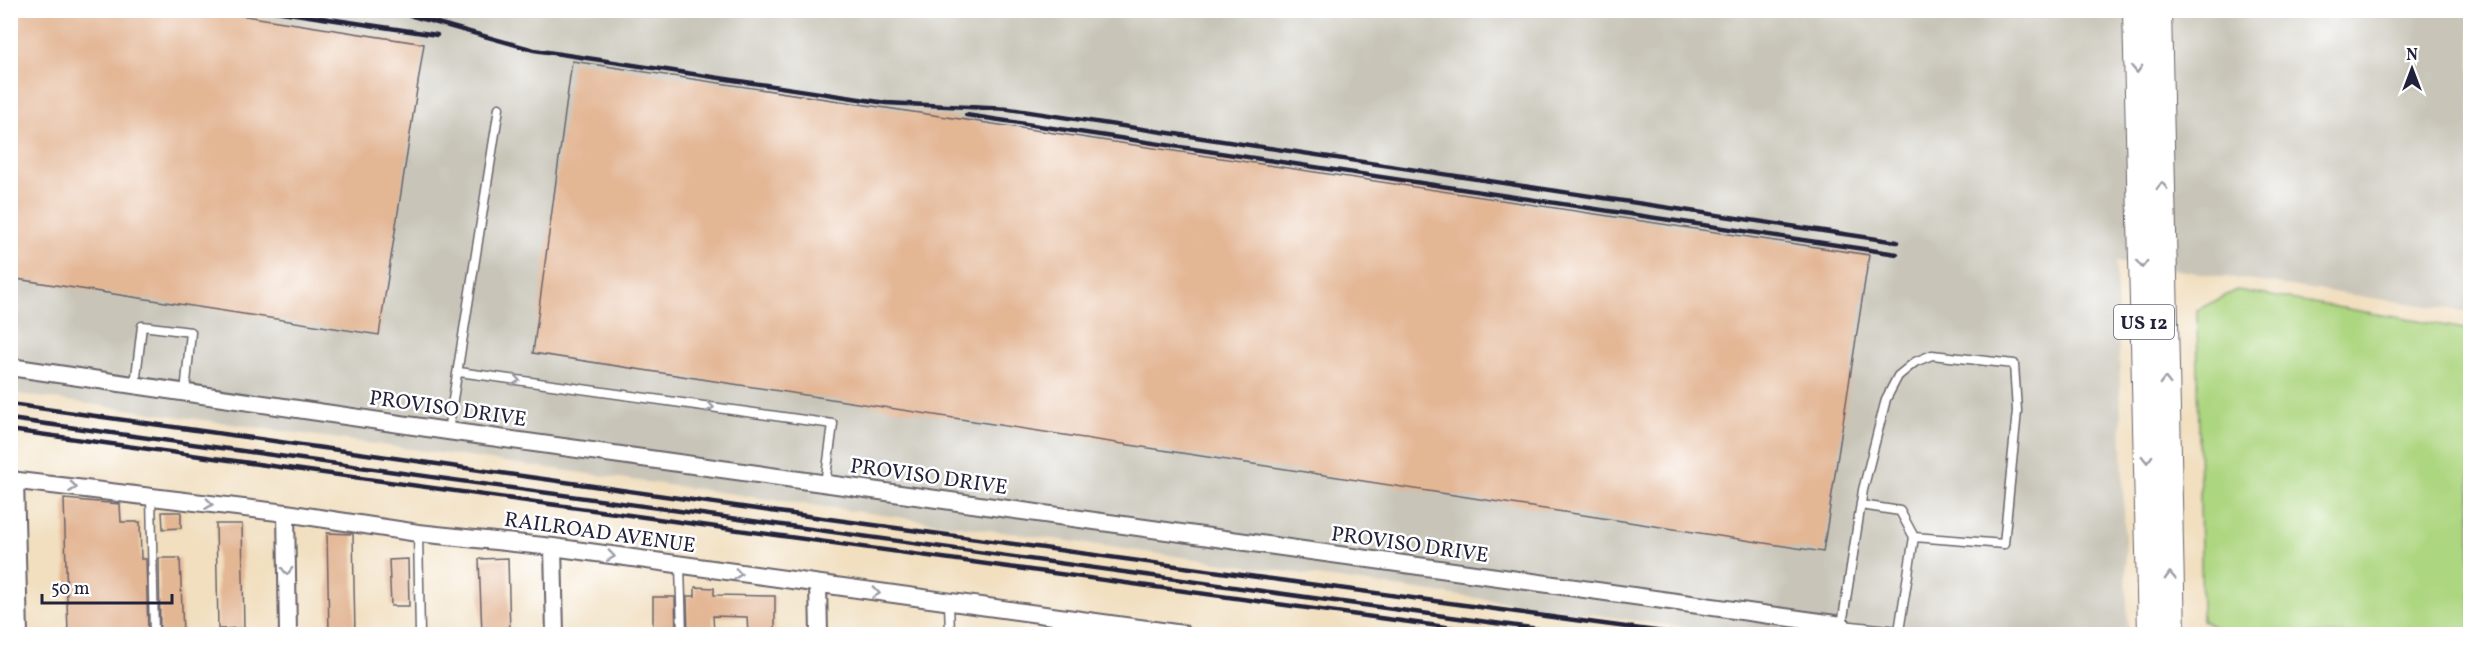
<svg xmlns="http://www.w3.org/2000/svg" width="2481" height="645" viewBox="0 0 2481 645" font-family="Vollkorn,serif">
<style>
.industrial{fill:#c8c4b8}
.green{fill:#add680;stroke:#687c5e;stroke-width:1.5}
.building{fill:#e3b694}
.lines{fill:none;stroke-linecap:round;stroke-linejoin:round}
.service-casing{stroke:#6a646a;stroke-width:11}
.minor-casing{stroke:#6a646a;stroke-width:20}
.primary-casing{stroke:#6a646a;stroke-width:28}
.service{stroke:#fff;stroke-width:8}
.minor{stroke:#fff;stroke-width:16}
.primary{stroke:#fff;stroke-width:26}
.rail{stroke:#22223b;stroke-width:4.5}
.oneway{stroke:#9c9ca7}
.labels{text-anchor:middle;stroke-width:5;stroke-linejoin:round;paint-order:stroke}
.shield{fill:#fff;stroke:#646476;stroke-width:1.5}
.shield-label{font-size:20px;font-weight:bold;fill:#22223b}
.street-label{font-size:21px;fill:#22223b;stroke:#fff}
</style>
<rect width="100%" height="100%" fill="#fff"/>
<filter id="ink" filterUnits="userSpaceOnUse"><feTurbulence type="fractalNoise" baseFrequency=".0167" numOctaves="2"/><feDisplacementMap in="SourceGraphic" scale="12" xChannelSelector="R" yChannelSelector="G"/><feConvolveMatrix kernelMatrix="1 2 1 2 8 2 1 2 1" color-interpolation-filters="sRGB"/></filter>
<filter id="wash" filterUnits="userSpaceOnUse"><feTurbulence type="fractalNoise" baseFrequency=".008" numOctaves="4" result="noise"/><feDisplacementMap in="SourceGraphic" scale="24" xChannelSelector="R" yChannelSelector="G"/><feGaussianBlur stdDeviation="1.35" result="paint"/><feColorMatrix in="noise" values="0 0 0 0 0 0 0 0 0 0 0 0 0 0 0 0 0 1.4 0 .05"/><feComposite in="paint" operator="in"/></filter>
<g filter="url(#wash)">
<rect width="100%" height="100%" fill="#f1dfc0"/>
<!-- industrial -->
<path class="industrial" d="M11,11H2470V312L2116,261L2128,634H1732L11,393Z"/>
<!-- green -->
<path class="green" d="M2237,290L2470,330V634H2225L2202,620L2197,310Z"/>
<g id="blocks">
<!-- building -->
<path class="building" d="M10,10H207L424,44L379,335L10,278Z
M572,61L1869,255L1823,552L533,353Z
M64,499L120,504L121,522H140L141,559H146L148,634H68Z
M162,512H181V528L163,529Z
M216,524H242L244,628L218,629Z
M327,533L353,534L355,633L329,634Z
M159,558H180L183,634H160Z
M508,558L510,634H482L479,559Z
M408,559L409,606H391L389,560Z
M695,587L714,588V595L775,596V634H748L747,617L713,616L714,634H688L687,596H695Z
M653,597H675L676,634H653Z"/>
</g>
</g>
<g filter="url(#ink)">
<use href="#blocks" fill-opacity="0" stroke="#6a646a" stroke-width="1.5"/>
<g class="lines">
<!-- service casing -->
<g class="service-casing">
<path id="service" d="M1932,355L2014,364L2017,411L2004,544L1914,537L1899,631L1842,625L1863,490L1886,399L1898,376L1915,362Z
M459,372L833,424L825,484
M135,385L142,326L191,332L185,393
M448,431L499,108
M151,497L154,634
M1861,505L1900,511L1914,537
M418,533L420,634
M680,566L682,634
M949,603L950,634"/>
</g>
<!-- minor casing -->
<g class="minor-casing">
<path id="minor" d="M10,367L448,431L1842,625
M10,480L286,513L418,533L553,547L1183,634
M15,480L19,634
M286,513L288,634
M553,547L555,634
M818,584L819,634"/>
</g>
<!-- primary casing -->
<g class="primary-casing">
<path id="primary" d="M2136,10L2151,634
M2158,10L2172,634"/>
</g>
<!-- service -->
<use href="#service" class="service"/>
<!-- minor -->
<use href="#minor" class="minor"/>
<!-- primary -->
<use href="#primary" class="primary"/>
<!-- rail -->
<path class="rail" d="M268,10L437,35
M391,10L534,50L886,103L1009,109L1897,242
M966,115L1897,254
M10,404L778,512L1678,634
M10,419L1575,634
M10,430L1497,634"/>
</g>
<!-- one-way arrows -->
<defs><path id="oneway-chevron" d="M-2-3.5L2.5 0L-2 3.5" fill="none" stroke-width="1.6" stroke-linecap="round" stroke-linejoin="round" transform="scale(1.5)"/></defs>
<g class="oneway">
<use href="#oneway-chevron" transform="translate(2137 69) rotate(88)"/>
<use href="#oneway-chevron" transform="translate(2162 186) rotate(-91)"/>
<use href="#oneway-chevron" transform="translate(2142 264) rotate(89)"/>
<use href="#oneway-chevron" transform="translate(516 380) rotate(8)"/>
<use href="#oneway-chevron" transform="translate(2165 381) rotate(-91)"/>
<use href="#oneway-chevron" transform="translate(710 407) rotate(8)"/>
<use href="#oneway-chevron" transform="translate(2147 459) rotate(89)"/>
<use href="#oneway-chevron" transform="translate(73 487) rotate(7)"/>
<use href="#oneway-chevron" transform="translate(209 504) rotate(7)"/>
<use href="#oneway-chevron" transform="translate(611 556) rotate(8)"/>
<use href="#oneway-chevron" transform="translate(287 571) rotate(89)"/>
<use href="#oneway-chevron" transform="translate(738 574) rotate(8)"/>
<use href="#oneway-chevron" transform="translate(2170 576) rotate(-92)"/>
<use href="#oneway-chevron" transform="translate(876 593) rotate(8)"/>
</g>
</g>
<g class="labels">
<!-- shield labels -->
<rect class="shield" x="2114" y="305" width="60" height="34" rx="4.5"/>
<g class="shield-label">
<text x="2144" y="329">US 12</text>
</g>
<!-- street labels -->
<g class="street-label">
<text transform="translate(448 408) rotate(8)" y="7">PROVISO DRIVE</text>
<text transform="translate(929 476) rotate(8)" y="7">PROVISO DRIVE</text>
<text transform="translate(600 532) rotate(8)" y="7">RAILROAD AVENUE</text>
<text transform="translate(1410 544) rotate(8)" y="7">PROVISO DRIVE</text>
</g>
</g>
<!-- margin -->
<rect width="2481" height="645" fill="none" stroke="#fff" stroke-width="36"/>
<!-- north arrow -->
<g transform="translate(2412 69)" stroke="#ffffff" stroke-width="4.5" paint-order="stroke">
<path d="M0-4.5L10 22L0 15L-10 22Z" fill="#22223b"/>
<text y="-9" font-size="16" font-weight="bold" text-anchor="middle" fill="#22223b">N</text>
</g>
<!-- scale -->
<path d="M42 594v9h130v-9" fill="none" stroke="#22223b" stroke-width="3"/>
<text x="51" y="594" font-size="18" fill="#22223b" stroke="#ffffff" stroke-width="4.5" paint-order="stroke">50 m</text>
</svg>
